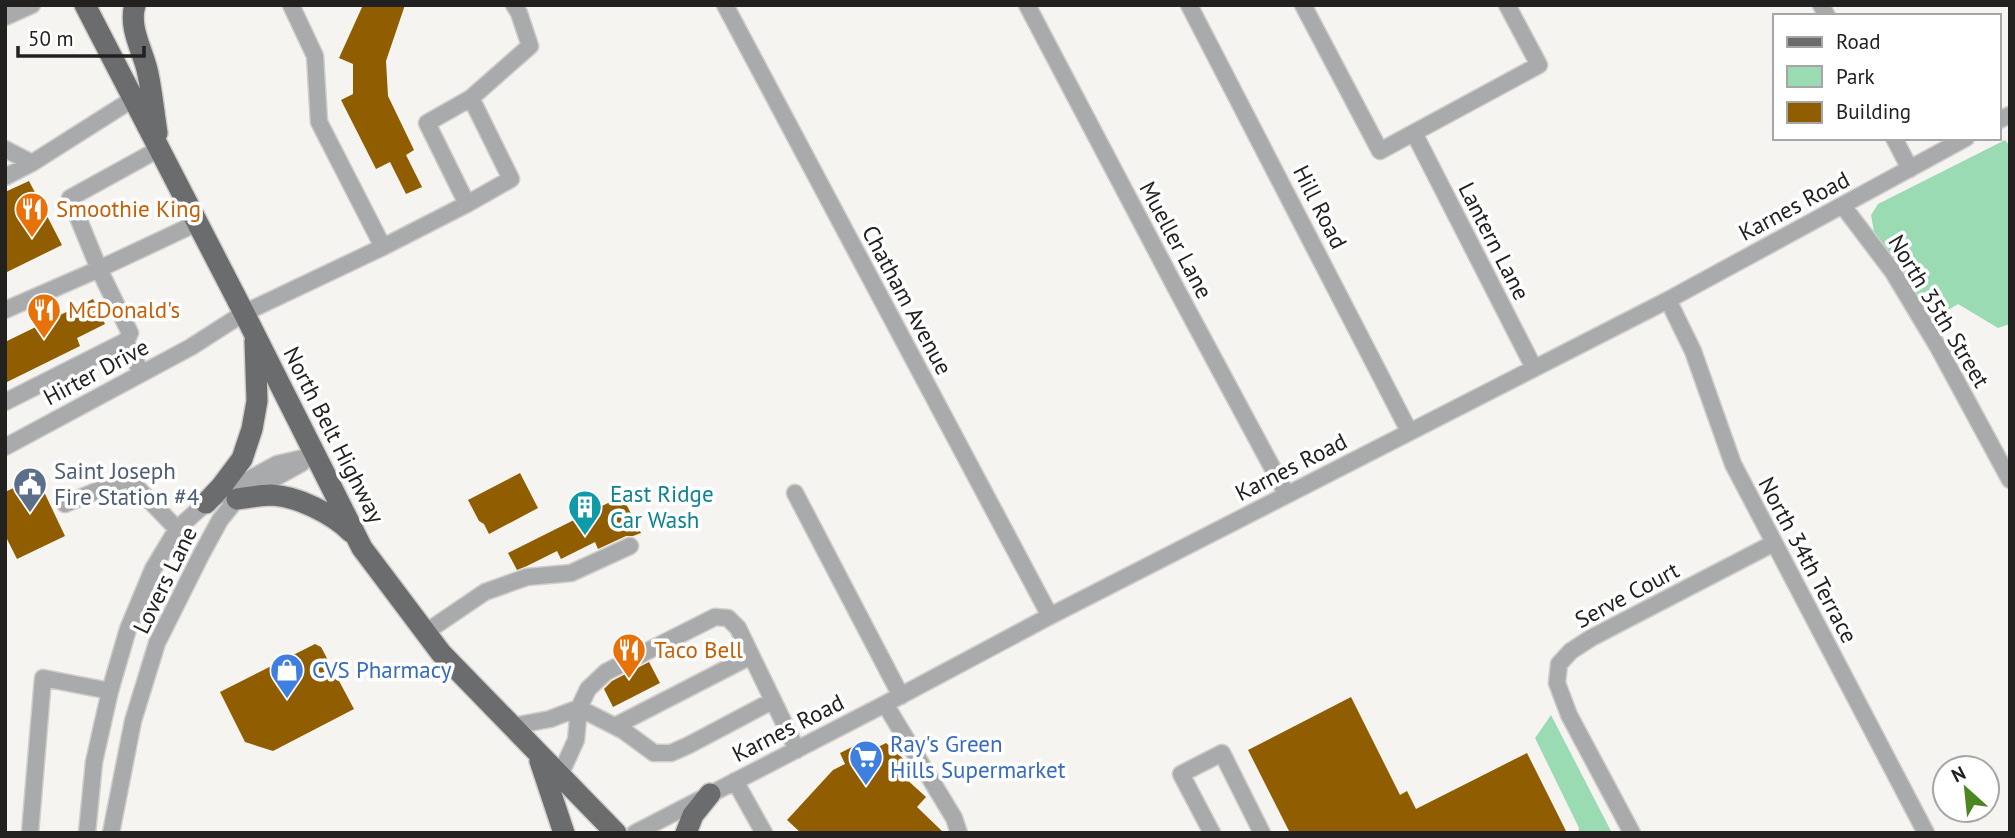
<svg xmlns="http://www.w3.org/2000/svg" width="2015" height="838" viewBox="0 0 2015 838" font-family="'PT Sans',sans-serif">
<style>
.green{fill:#9bdbb3}
.building{fill:#905d01}
.lines{fill:none;stroke-linecap:round;stroke-linejoin:round}
.minor-casing{stroke:#d0cecb;stroke-width:19}
.major-casing{stroke:#d0cecb;stroke-width:24}
.minor{stroke:#a9aaab;stroke-width:16}
.major{stroke:#6b6c6e;stroke-width:21}
.labels{text-anchor:middle;stroke-width:7;stroke-linejoin:round;paint-order:stroke}
.street-label{font-size:23px;fill:#222120;stroke:#fff}
.food-label{font-size:23px;fill:#c56008;stroke:#fff;text-anchor:start}
.service-label{font-size:23px;fill:#4e5e75;stroke:#fff;text-anchor:start}
.culture-label{font-size:23px;fill:#0d838f;stroke:#fff;text-anchor:start}
.shop-label{font-size:23px;fill:#366cbe;stroke:#fff;text-anchor:start}
</style>
<rect width="100%" height="100%" fill="#f6f4f1"/>
<!-- green -->
<path class="green" d="M2005,140L2010,146V324L1998,328L1958,304L1929,322L1896,264L1874,232L1871,215L1878,204Z
M1551,715L1612,833H1578L1579,828L1535,738Z"/>
<!-- building -->
<path class="building" d="M363,5H405L386,61L388,96L414,150L406,155L422,187L406,194L390,162L376,169L341,100L353,94V64L339,58Z
M29,181L62,245L5,273V192Z
M93,299L105,324L77,338L80,346L5,383V342Z
M520,473L538,508L489,534L484,524L479,521L468,500Z
M37,477L65,536L17,559L5,535V492Z
M622,496L641,533L633,536H626L598,549L595,542L561,559L557,551L527,566L517,570L508,553Z
M315,644L321,647L354,709L273,751L245,742L220,692Z
M649,662L660,683L613,707L604,689L612,681Z
M1351,697L1400,795L1407,791L1416,809L1527,753L1567,833H1290L1248,750Z
M866,740L872,750L886,743L909,764L912,769L904,777L926,797L917,807L944,833H801L787,820L833,770L845,764L840,753Z"/>
<g class="lines">
<!-- minor casing -->
<g class="minor-casing">
<path id="minor" d="M725,5L1050,616
M1027,5L1179,294L1287,495
M1189,5L1409,431
M1303,5L1380,151L1539,65L1507,5
M1821,5L1827,16
M5,17L32,5
M471,98L530,46L519,13L514,5
M1999,120L2010,115
M1414,133L1534,368
M1894,138L1910,169
M5,149L32,163L133,99
M159,149L70,198L99,269L197,223
M5,177L32,163
M1843,206L1893,272L1938,347L2010,480
M383,247L467,204L511,179L471,98L427,123L467,204
M1668,300L1693,351L1733,464L1926,833
M5,310L99,269L130,333L126,341L5,402
M126,341L141,373
M5,447L191,347L244,313L383,247L319,122L315,56L291,5
M795,493L901,696
M65,504L128,478L177,529
M426,632L485,592L527,577L571,573L630,546
M885,704L954,818L959,833
M513,726L550,719L579,708L624,731L654,753H671L689,745L772,701
M615,726L751,656
M560,775L576,740L579,708L588,689L606,672L715,617L728,618L738,628L797,750
M735,781L764,833
M30,833L43,678L110,691
M87,833L94,762L110,691L128,629L153,569L177,529L206,503L277,464L316,455
M111,833L133,721L157,643L201,555L220,520L237,499L302,463
M635,833L885,704L1050,616L1668,300L1966,138
M1212,833L1181,774L1222,753L1262,833
M1632,833L1569,715L1557,683L1559,664L1571,651L1591,638L1774,543"/>
</g>
<!-- major casing -->
<g class="major-casing">
<path id="major" d="M85,5L244,313L362,548L441,653L616,833
M135,5C128,29 144,52 148,74C152,93 154,114 157,133
M237,499C248,498 260,495 271,495C297,496 333,514 351,532
M206,503L221,487L242,459L252,429L257,401L255,341
M540,761L564,833
M686,833L693,815L710,794"/>
</g>
<!-- minor -->
<use href="#minor" class="minor"/>
<!-- major -->
<use href="#major" class="major"/>
</g>
<!-- icons -->
<defs>
<g id="restaurant-pin" transform="scale(1.75)"><path d="M0 17L-7.5 6A9.5 9.5 0 1 1 7.5 6Z" fill="#e8710a" stroke="#fff"/><path d="M-5-6h1v4h1v-4h1v4h1v-4h1v5L-1.5 .5V6h-2V.5L-5-1ZM5-6V6H3V1.5H1.5Q1.5-4 5-6Z" fill="#fff"/></g>
<g id="civic-pin" transform="scale(1.75)"><path d="M0 17L-7.5 6A9.5 9.5 0 1 1 7.5 6Z" fill="#5c6f8a" stroke="#fff"/><path d="M-.6-6.5H3V-4.5H.6V-3L4-1V1h2V6H-6V1h2V-1L-.6-3ZM-1.2 2.5V6h2.4V2.5Z" fill="#fff"/></g>
<g id="building-pin" transform="scale(1.75)"><path d="M0 17L-7.5 6A9.5 9.5 0 1 1 7.5 6Z" fill="#0f9aa8" stroke="#fff"/><path d="M-4-6H4V6H1V3H-1V6H-4ZM-2.5-4.3h1.7v1.8h-1.7ZM.8-4.3h1.7v1.8H.8ZM-2.5-1h1.7V.8h-1.7ZM.8-1h1.7V.8H.8Z" fill="#fff"/></g>
<g id="shop-pin" transform="scale(1.75)"><path d="M0 17L-7.5 6A9.5 9.5 0 1 1 7.5 6Z" fill="#3f7fe0" stroke="#fff"/><path d="M-5-2.5h2.3a2.7 3.5 0 0 1 5.4 0H5L5.5 6h-11ZM-1.5-2.5h3a1.5 2.3 0 0 0-3 0Z" fill="#fff"/></g>
<g id="supermarket-pin" transform="scale(1.75)"><path d="M0 17L-7.5 6A9.5 9.5 0 1 1 7.5 6Z" fill="#3f7fe0" stroke="#fff"/><path d="M-6-5.5h2.5l.6 2H6L4.5 2H-2.5L-4.4-4H-6ZM-1.5 3.2a1.3 1.3 0 1 0 .1 0ZM3 3.2a1.3 1.3 0 1 0 .1 0Z" fill="#fff"/></g>
</defs>
<g fill-rule="evenodd">
<use href="#restaurant-pin" x="32" y="209"/>
<use href="#restaurant-pin" x="44" y="310"/>
<use href="#civic-pin" x="30" y="484"/>
<use href="#building-pin" x="585" y="507"/>
<use href="#restaurant-pin" x="629" y="650"/>
<use href="#shop-pin" x="287" y="670"/>
<use href="#supermarket-pin" x="866" y="757"/>
</g>
<g class="labels">
<!-- street labels -->
<g class="street-label">
<text transform="translate(1794 206) rotate(-28)" y="8">Karnes Road</text>
<text transform="translate(1320 207) rotate(63)" y="8">Hill Road</text>
<text transform="translate(1176 240) rotate(62)" y="8">Mueller Lane</text>
<text transform="translate(1494 241) rotate(63)" y="8">Lantern Lane</text>
<text transform="translate(907 300) rotate(62)" y="8">Chatham Avenue</text>
<text transform="translate(1939 311) rotate(59)" y="8">North 35th Street</text>
<text transform="translate(96 372) rotate(-28)" y="8">Hirter Drive</text>
<text transform="translate(334 435) rotate(63)" y="8">North Belt Highway</text>
<text transform="translate(1291 467) rotate(-27)" y="8">Karnes Road</text>
<text transform="translate(1808 560) rotate(62)" y="8">North 34th Terrace</text>
<text transform="translate(165 580) rotate(-64)" y="8">Lovers Lane</text>
<text transform="translate(1627 595) rotate(-28)" y="8">Serve Court</text>
<text transform="translate(788 728) rotate(-27)" y="8">Karnes Road</text>
</g>
<!-- food labels -->
<g class="food-label">
<text x="56" y="217">Smoothie King</text>
<text x="68" y="318">McDonald's</text>
<text x="654" y="658">Taco Bell</text>
</g>
<!-- service labels -->
<g class="service-label">
<text x="54" y="479">Saint Joseph<tspan x="54" dy="26">Fire Station #4</tspan></text>
</g>
<!-- culture labels -->
<g class="culture-label">
<text x="610" y="502">East Ridge<tspan x="610" dy="26">Car Wash</tspan></text>
</g>
<!-- shop labels -->
<g class="shop-label">
<text x="312" y="678">CVS Pharmacy</text>
<text x="890" y="752">Ray's Green<tspan x="890" dy="26">Hills Supermarket</tspan></text>
</g>
</g>
<!-- border -->
<rect width="2015" height="838" fill="none" stroke="#222120" stroke-width="14"/>
<!-- legend -->
<rect x="1773" y="14" width="228" height="126" fill="#ffffff" stroke="#a7a6a6" stroke-width="2"/>
<rect x="1787" y="37" width="35" height="10" fill="#6b6c6e" stroke="#a7a6a6" stroke-width="2"/>
<text x="1836" y="49" font-size="21" fill="#222120">Road</text>
<rect x="1787" y="66" width="35" height="21" fill="#9bdbb3" stroke="#a7a6a6" stroke-width="2"/>
<text x="1836" y="84" font-size="21" fill="#222120">Park</text>
<rect x="1787" y="102" width="35" height="21" fill="#905d01" stroke="#a7a6a6" stroke-width="2"/>
<text x="1836" y="119" font-size="21" fill="#222120">Building</text>
<!-- north arrow -->
<g transform="translate(1966 789) rotate(333)"><circle r="33" fill="#ffffff" stroke="#a7a6a6" stroke-width="2"/>
<path d="M0-5L12 26L0 18L-12 26Z" fill="#4d8621"/>
<text y="-10" font-size="19" font-weight="bold" text-anchor="middle" fill="#222120">N</text>
</g>
<!-- scale -->
<path d="M18 46v10h126v-10" fill="none" stroke="#222120" stroke-width="3.5"/>
<text x="28" y="46" font-size="21" fill="#222120" stroke="#ffffff" stroke-width="5" paint-order="stroke">50 m</text>
</svg>
